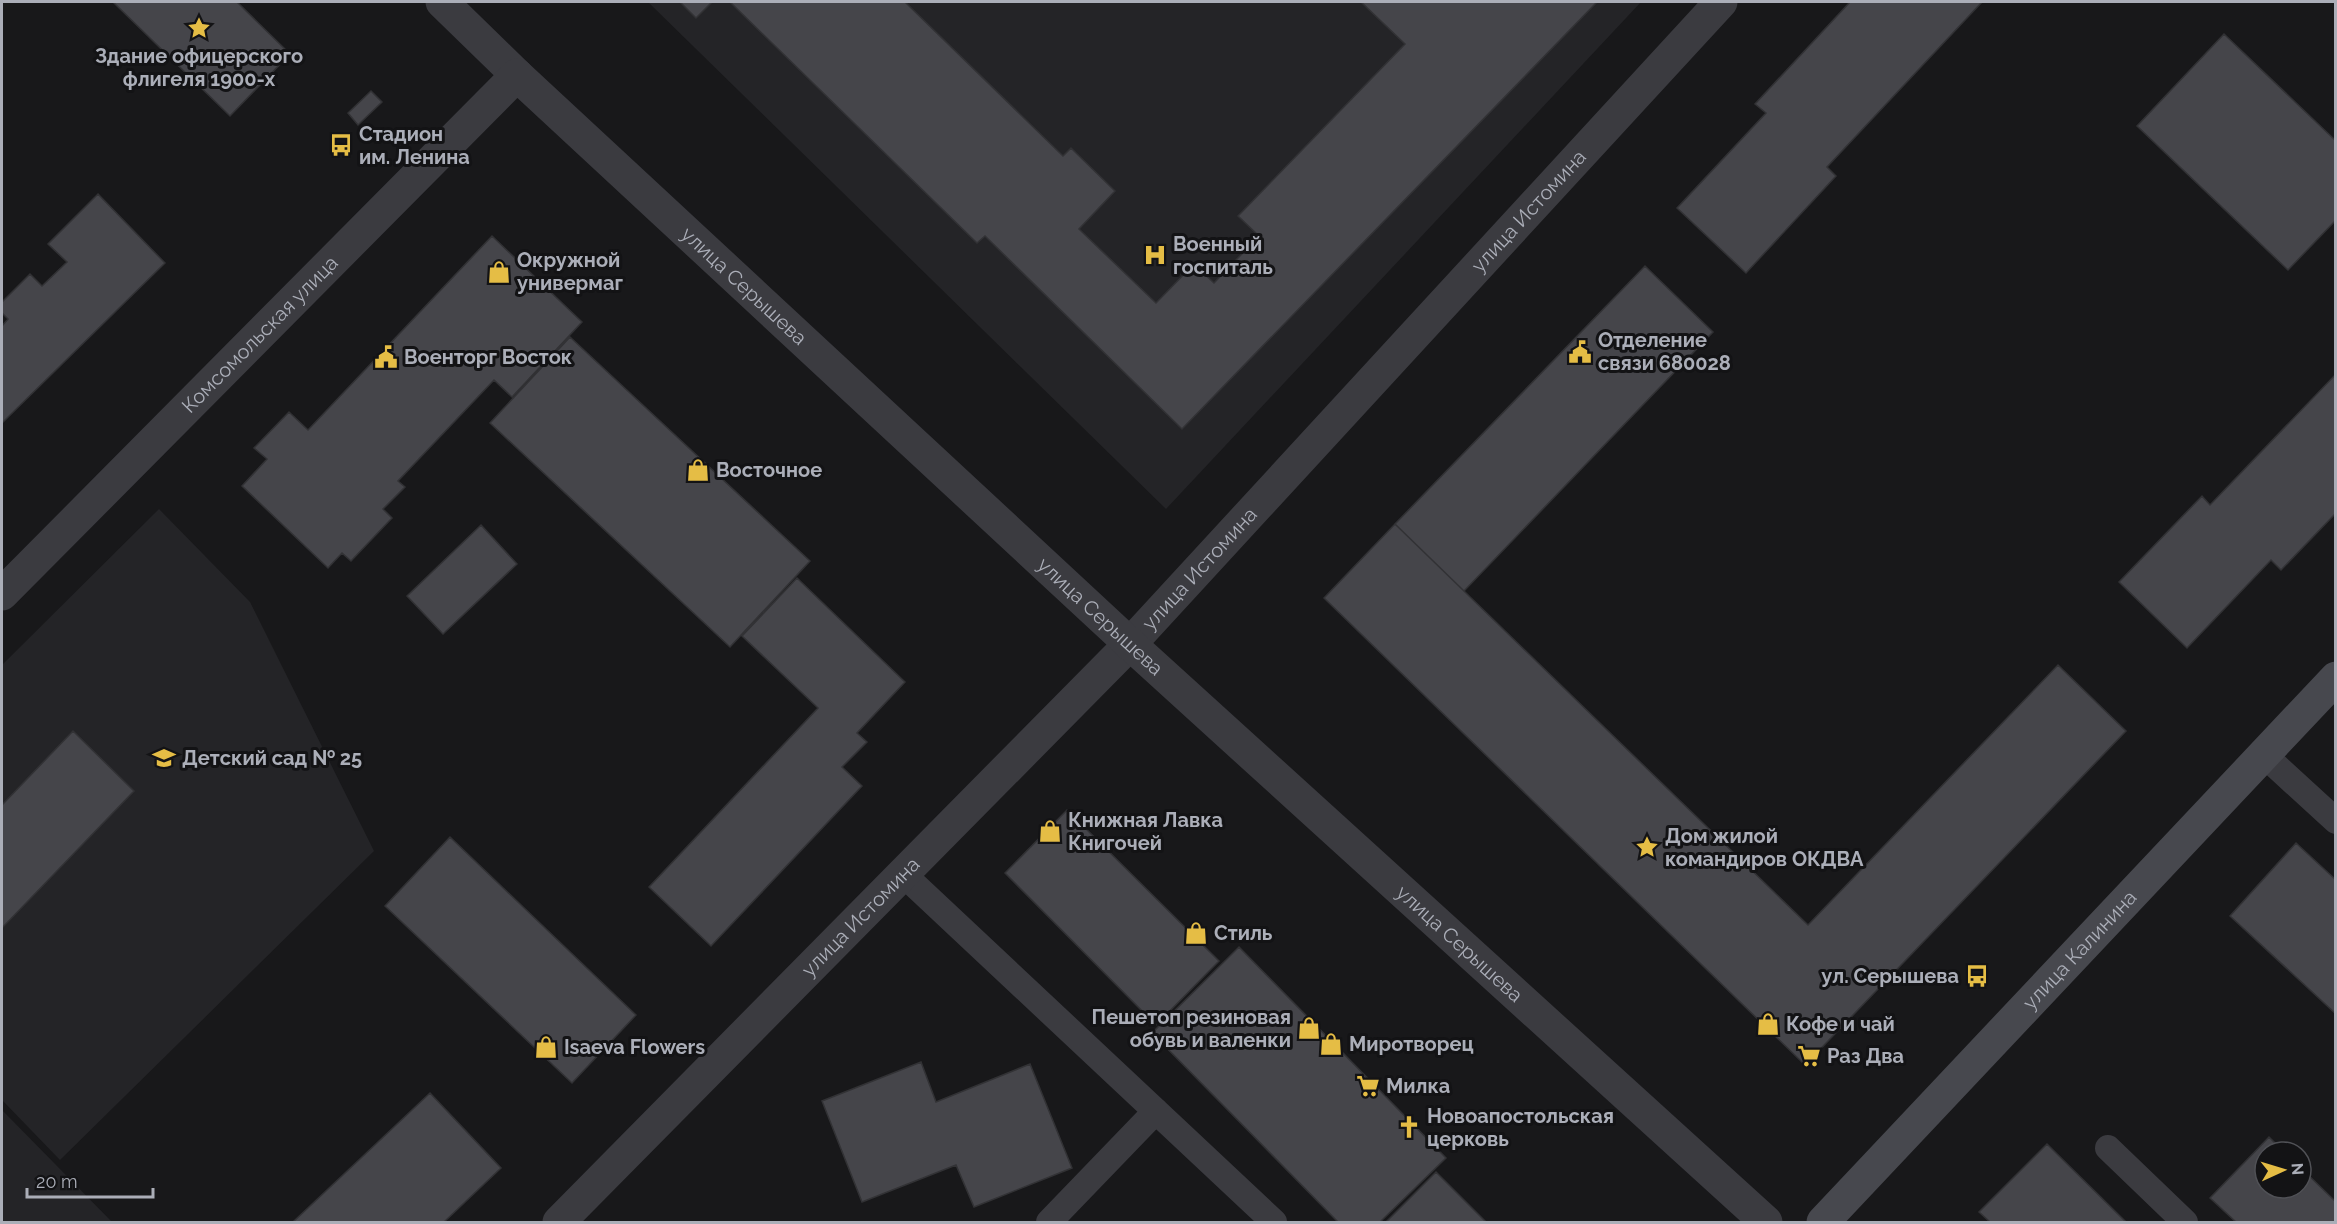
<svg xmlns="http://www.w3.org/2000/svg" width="2337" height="1224" viewBox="0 0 2337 1224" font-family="Raleway,sans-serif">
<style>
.built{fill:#242427}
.building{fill:#45454a;stroke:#323235;stroke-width:1.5}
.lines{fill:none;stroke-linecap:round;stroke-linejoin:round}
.service{stroke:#3b3b40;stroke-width:26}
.minor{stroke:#3b3b40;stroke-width:33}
.tertiary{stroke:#3b3b40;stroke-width:33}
.secondary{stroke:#47484e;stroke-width:33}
.labels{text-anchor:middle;stroke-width:6;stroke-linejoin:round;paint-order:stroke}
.poi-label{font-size:20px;font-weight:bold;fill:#abaeb8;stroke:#131315;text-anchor:start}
.street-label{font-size:20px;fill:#abaeb8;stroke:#131315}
</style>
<rect width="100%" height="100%" fill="#18181a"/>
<!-- built -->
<path class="built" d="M648,2H1641L1166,509Z
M159,509L250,602L374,851L60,1160L2,1100V665Z
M2,1110L112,1222H2Z"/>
<!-- building -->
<path class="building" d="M113,2H237L290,54L230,116Z
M680,2H712L696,18Z
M730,2H905L1063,156L1071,148L1115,191L1079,229L1156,303L1194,264L1214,283L1259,236L1238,216L1405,44L1361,2H1597L1182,429L985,236L977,243Z
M1850,2H1982L1827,167L1836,176L1746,273L1677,208L1766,113L1755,104Z
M2224,34L2336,141V220L2288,270L2137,126Z
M371,91L382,102L358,125L348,113Z
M98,194L165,263L2,423V326L8,319L2,313V302L30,274L42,286L67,262L48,244Z
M492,236L582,322L512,397L494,380L398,481L405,487L383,509L392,518L351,561L342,553L328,568L242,486L267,459L254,448L289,412L308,430Z
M1645,266L1713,332L1464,591L1395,524Z
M570,337L810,561L730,647L490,423Z
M2336,374V513L2281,570L2271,560L2187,648L2119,582L2202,496L2210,505Z
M1395,524L1808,925L2058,665L2126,731L1805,1065L1324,598Z
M481,525L517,564L443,634L407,596Z
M797,578L905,682L857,733L867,742L842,767L862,786L711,946L649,887L818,708L742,636Z
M73,731L134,791L2,928V805Z
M1067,810L1219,961L1156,1025L1005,873Z
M450,837L636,1015L572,1083L385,906Z
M2296,843L2336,880V1014L2230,916Z
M1239,947L1446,1158L1380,1222H1338L1152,1033Z
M921,1062L936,1102L1030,1064L1072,1168L974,1207L956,1165L862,1202L822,1101Z
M430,1093L501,1168L444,1222H293Z
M2269,1137L2284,1152H2265V1188H2301V1168L2336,1202V1222H2236L2210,1198Z
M2047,1144L2126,1222H1990L1979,1212Z
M1436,1172L1486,1222H1386Z"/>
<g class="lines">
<!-- service -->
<path class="service" d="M2264,755L2336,821
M903,874L1274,1222
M2108,1148L2185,1222
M1049,1222L1156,1111"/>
<!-- minor -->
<g class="minor">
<path d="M442,2L517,75"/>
<path id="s1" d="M559,1222L1130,644L1721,2"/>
</g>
<!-- tertiary -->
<path class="tertiary" id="s2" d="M2,594L517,75L1130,644L1766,1222"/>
<!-- secondary -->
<path class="secondary" id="s3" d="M1823,1222L2336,678"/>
</g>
<!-- icons -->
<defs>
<g id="sight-bare" transform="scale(1.8)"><path d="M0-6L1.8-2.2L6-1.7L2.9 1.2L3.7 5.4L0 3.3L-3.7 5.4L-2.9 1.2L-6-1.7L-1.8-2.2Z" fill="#e5bd45" stroke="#131315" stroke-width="2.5" paint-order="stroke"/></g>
<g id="bus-bare" transform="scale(1.8)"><path d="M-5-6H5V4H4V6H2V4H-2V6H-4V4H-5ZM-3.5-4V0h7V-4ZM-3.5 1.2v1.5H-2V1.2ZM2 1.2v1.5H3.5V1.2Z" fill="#e5bd45" stroke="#131315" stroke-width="2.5" paint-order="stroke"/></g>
<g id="hospital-bare" transform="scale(1.8)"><path d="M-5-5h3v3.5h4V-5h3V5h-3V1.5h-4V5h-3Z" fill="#e5bd45" stroke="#131315" stroke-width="2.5" paint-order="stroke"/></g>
<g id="shop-bare" transform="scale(1.8)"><path d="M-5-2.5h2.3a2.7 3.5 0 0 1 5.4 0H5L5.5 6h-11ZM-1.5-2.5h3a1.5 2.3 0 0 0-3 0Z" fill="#e5bd45" stroke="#131315" stroke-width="2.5" paint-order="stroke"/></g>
<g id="civic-bare" transform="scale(1.8)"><path d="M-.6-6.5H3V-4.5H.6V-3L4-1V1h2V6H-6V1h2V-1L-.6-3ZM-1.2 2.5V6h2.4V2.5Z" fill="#e5bd45" stroke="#131315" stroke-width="2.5" paint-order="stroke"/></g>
<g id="school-bare" transform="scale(1.8)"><path d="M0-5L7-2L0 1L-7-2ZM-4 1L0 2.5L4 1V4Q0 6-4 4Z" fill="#e5bd45" stroke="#131315" stroke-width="2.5" paint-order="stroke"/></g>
<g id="supermarket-bare" transform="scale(1.8)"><path d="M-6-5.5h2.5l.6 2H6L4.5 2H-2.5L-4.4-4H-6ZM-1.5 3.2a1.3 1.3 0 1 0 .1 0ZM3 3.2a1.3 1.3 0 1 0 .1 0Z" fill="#e5bd45" stroke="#131315" stroke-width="2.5" paint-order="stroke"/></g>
<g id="church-bare" transform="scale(1.8)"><path d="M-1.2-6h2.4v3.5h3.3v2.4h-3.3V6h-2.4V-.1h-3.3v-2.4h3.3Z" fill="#e5bd45" stroke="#131315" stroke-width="2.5" paint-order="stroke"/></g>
</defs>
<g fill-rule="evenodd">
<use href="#sight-bare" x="199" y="28"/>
<use href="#bus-bare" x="341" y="145"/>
<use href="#hospital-bare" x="1155" y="255"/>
<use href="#shop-bare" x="499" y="272"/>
<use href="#civic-bare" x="1580" y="352"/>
<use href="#civic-bare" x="386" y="357"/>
<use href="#shop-bare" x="698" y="470"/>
<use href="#school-bare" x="164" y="758"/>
<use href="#shop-bare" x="1050" y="831"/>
<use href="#sight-bare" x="1647" y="847"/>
<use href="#shop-bare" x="1196" y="933"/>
<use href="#bus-bare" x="1977" y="976"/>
<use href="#shop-bare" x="1768" y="1024"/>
<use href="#shop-bare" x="1309" y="1028"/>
<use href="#shop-bare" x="1331" y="1044"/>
<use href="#shop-bare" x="546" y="1047"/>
<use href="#supermarket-bare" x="1809" y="1056"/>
<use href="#supermarket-bare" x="1368" y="1086"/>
<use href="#church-bare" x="1409" y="1127"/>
</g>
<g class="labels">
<!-- poi labels -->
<g class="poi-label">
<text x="199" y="63" text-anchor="middle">Здание офицерского<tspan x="199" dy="23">флигеля 1900-х</tspan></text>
<text x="359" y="141">Стадион<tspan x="359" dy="23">им. Ленина</tspan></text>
<text x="1173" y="251">Военный<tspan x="1173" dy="23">госпиталь</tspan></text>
<text x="517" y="267">Окружной<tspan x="517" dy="23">универмаг</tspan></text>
<text x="1598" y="347">Отделение<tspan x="1598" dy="23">связи 680028</tspan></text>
<text x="404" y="364">Военторг Восток</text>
<text x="716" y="477">Восточное</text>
<text x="182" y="765">Детский сад № 25</text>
<text x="1068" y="827">Книжная Лавка<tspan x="1068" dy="23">Книгочей</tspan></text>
<text x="1665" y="843">Дом жилой<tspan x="1665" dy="23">командиров ОКДВА</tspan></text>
<text x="1214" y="940">Стиль</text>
<text x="1959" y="983" text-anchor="end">ул. Серышева</text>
<text x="1291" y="1024" text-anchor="end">Пешетоп резиновая<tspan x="1291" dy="23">обувь и валенки</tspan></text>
<text x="1786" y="1031">Кофе и чай</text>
<text x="1349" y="1051">Миротворец</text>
<text x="564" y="1054">Isaeva Flowers</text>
<text x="1827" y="1063">Раз Два</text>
<text x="1386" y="1093">Милка</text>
<text x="1427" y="1123">Новоапостольская<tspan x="1427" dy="23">церковь</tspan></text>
</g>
<!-- street labels -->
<g class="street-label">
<text dy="7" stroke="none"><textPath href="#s1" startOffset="1401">улица Истомина</textPath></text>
<text dy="7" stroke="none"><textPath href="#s2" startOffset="1041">улица Серышева</textPath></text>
<text dy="7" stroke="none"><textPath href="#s2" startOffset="366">Комсомольская улица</textPath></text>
<text dy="7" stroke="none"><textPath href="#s1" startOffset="915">улица Истомина</textPath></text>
<text dy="7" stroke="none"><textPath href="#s2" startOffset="1527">улица Серышева</textPath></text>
<text dy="7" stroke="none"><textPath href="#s1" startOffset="429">улица Истомина</textPath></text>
<text dy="7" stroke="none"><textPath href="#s2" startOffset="2013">улица Серышева</textPath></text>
<text dy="7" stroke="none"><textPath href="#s3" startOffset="374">улица Калинина</textPath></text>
</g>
</g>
<!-- border -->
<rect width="2337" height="1224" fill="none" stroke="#abaeb8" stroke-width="6"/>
<!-- north arrow -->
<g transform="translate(2283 1170) rotate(86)"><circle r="28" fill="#131315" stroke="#505156" stroke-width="1.5"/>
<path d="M0-4.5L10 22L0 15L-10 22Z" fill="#e5bd45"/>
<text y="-9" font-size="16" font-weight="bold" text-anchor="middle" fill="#abaeb8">N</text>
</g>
<!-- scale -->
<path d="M27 1188v9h126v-9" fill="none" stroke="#abaeb8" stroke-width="3"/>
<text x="36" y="1188" font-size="18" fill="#abaeb8" stroke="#131315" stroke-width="4.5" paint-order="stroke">20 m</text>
</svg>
